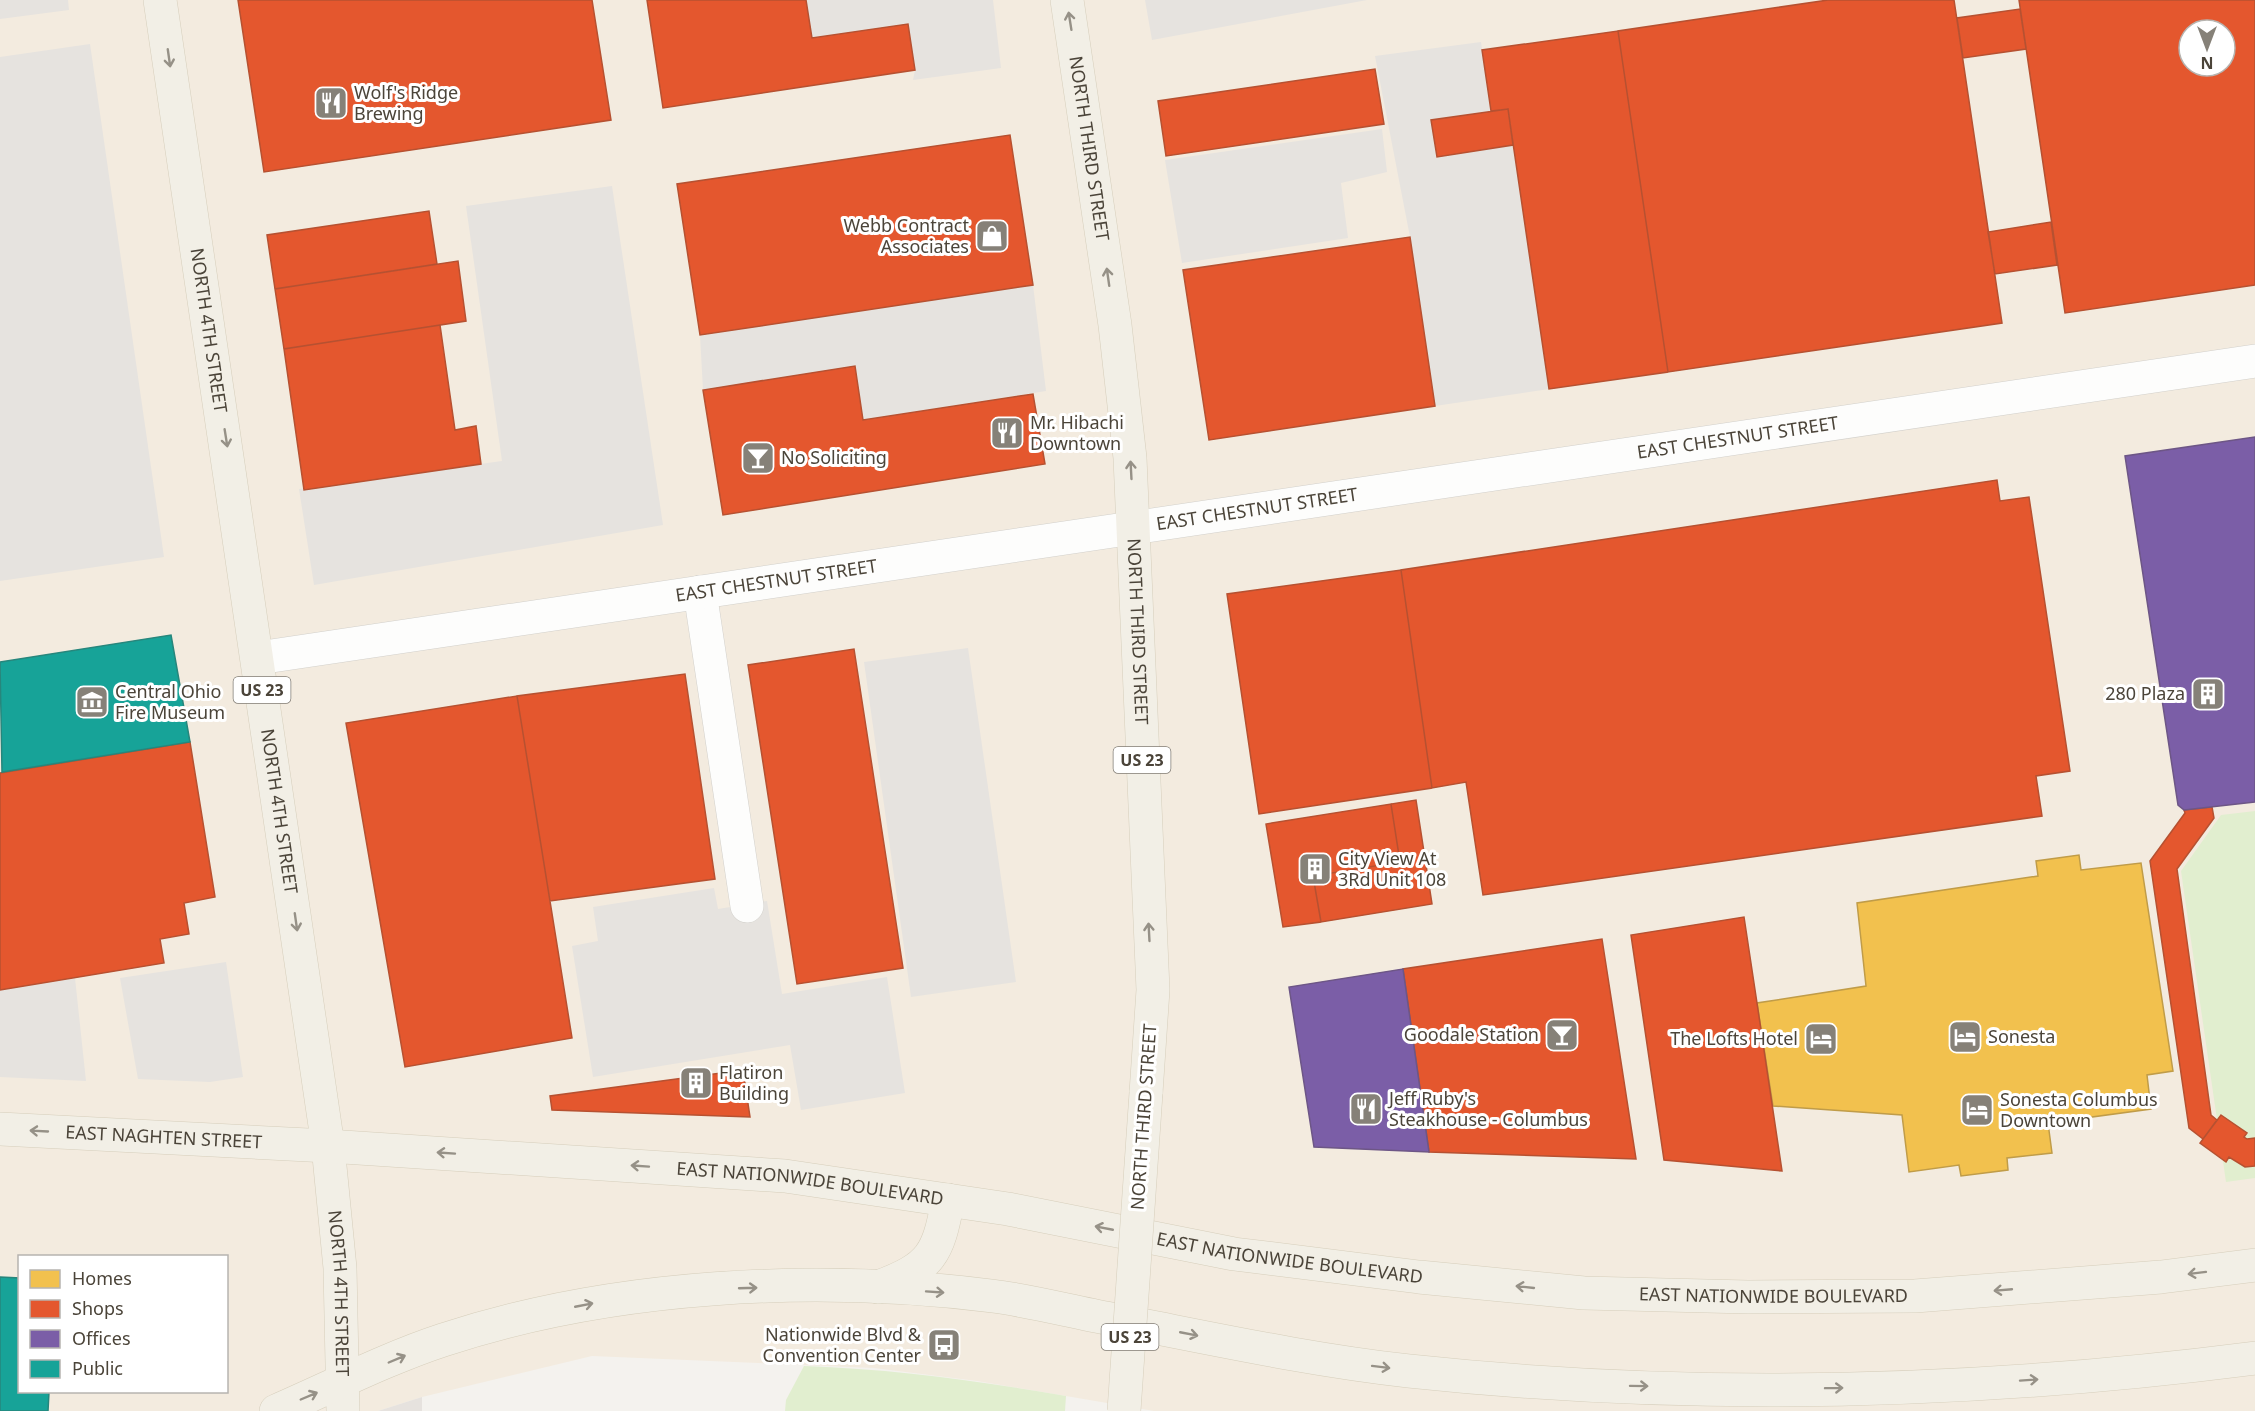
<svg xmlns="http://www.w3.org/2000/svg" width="2255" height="1411" viewBox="0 0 2255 1411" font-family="'Noto Sans',sans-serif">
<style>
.commercial{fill:#f3ebdf;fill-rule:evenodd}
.industrial{fill:#e6e2de}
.green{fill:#e1eecf}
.parking{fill:#e6e3df}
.homes{fill:#f2c14e;stroke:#c09c48;stroke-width:1.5}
.shops{fill:#e4572e;stroke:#b65131;stroke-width:1.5;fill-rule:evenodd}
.offices{fill:#7b5ea7;stroke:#6d5686;stroke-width:1.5}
.public{fill:#17a398;stroke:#27867c;stroke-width:1.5}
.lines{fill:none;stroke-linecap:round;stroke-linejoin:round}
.minor-casing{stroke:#d2d0cb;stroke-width:34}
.major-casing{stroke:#d6cebb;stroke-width:34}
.minor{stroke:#fdfdfc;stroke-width:33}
.major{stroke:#f2efe6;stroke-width:33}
.major-bridge-casing{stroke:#d6cebb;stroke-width:34;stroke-linecap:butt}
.major-bridge{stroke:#f2efe6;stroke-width:33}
.oneway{stroke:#969187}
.labels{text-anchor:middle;stroke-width:6;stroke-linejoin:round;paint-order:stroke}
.shield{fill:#fff;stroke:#817c74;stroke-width:1.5}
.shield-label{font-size:16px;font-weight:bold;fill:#4b4439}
.poi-label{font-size:18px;fill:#4b4439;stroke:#fff;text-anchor:start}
.street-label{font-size:18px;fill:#4b4439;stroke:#fff}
</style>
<rect width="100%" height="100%" fill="#f4f2ee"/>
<!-- commercial -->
<path class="commercial" d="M0,0H2255V1411H1154L977,1381L874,1368L592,1356L422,1397L378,1411H0ZM2189,30H2225V66H2189ZM20,1256H226V1392H20Z"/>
<!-- industrial -->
<path class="industrial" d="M422,1397V1411H378Z"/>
<!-- green -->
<path class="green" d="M2255,811V1178L2226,1182L2181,871L2221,815Z
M804,1366C893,1369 979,1381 1066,1396L1065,1411H785L786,1400Z"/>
<!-- parking -->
<path class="parking" d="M0,0H68L69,10L0,19Z
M806,0H993L1001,68L913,80L915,70L908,24L812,38Z
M1145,0H1367L1152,40Z
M1481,42L1491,111L1431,120L1437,156L1513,145L1549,389L1435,406L1410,237L1375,56Z
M90,44L164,557L0,581V57Z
M1382,129L1387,172L1341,183L1348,238L1182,263L1165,160Z
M612,186L663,525L314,585L299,489L502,461L466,206Z
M1033,285L1046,391L863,420L855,367L703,390L700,335Z
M968,648L1016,982L911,997L864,662Z
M714,888L718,909L767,901L782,994L887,977L905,1093L801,1110L790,1045L593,1077L572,946L598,941L593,907Z
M226,962L243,1077L210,1082L138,1079L120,978Z
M75,978L86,1081L0,1077V990Z"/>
<!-- homes -->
<path class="homes" d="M2079,855L2081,870L2141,863L2173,1071L2147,1075L2151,1109L2048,1123L2052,1153L2007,1158L2008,1170L1961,1176L1959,1165L1909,1172L1902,1115L1773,1106L1757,1003L1866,986L1857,903L2038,876L2036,861Z"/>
<!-- shops -->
<path class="shops" d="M238,0H592L611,120L264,172Z
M647,0H806L812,38L908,24L915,70L663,108Z
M1828,0H1954L2002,323L1668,372L1618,31Z
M2019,0H2255V285L2065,313ZM2189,30H2225V66H2189Z
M2020,9L2026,49L1963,58L1957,18Z
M1618,31L1668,372L1549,389L1508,109L1491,111L1482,50Z
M1375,69L1384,124L1166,156L1158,101Z
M1508,109L1513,145L1437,157L1431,120Z
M1010,135L1033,285L700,335L677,184Z
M429,211L437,264L275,289L267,235Z
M2051,222L2057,265L1995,274L1988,232Z
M1410,237L1435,406L1209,440L1183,270Z
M458,261L466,321L284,349L275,289Z
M440,325L455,430L476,426L481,464L304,490L284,349Z
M855,366L863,420L1033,394L1045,464L723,515L703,390Z
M1997,480L2000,501L2029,497L2070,771L2036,776L2042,816L1483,895L1466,782L1432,788L1401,570Z
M1401,570L1432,788L1259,814L1227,594Z
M854,649L903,968L797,984L748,665Z
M685,674L715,879L550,901L517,696Z
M517,696L572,1038L405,1067L346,723Z
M190,742L215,897L184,903L189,934L160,939L164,963L0,990V773Z
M1416,800L1432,904L1321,922L1313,876L1400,862L1391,804Z
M1391,804L1400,862L1313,876L1321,922L1283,927L1266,824Z
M2212,807L2214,818L2177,869L2211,1115L2217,1120L2203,1139L2189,1128L2150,861L2185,813L2184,810Z
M1744,917L1757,1003L1782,1171L1664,1160L1631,935Z
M1602,939L1636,1159L1429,1152L1403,969Z
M743,1070L750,1117L552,1110L550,1096Z
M2221,1115L2247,1133L2244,1137L2247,1139L2255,1138V1166L2245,1167L2229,1157L2226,1162L2200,1143Z"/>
<!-- offices -->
<path class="offices" d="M2255,437V802L2184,810L2178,805L2125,456Z
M1403,969L1429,1152L1314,1147L1289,987Z"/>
<!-- public -->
<path class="public" d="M171,635L190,742L2,772L0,662Z
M0,1277L20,1278V1392H49L48,1411H0Z"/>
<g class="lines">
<!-- minor casing -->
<g class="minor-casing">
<g id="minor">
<path d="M700,592L747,906"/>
<path id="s1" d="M258,658L2255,361"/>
</g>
</g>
<!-- major casing -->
<g class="major-casing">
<g id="major">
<path id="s2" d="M160,0L328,1146L340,1268L343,1411"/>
<path id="s3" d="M1067,0L1115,325L1130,458L1153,990L1146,1093"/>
<path id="s4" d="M0,1129L328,1146L785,1176L1008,1209L1234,1254L1419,1277L1584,1293L1748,1297L1915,1296L2161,1277L2255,1265"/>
<path d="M878,1287C932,1267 938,1254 948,1200"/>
<path d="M276,1411C329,1388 388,1358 443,1340C613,1284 815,1274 992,1296C1032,1301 1072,1312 1111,1319C1210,1338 1309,1360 1409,1371C1690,1401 1975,1394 2255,1358"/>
</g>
</g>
<!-- minor -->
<use href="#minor" class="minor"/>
<!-- major -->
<use href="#major" class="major"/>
<!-- major-bridge casing -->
<g class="major-bridge-casing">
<path id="major-bridge" d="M1124,1411L1146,1093"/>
</g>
<!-- major-bridge -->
<use href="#major-bridge" class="major-bridge"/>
</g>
<!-- one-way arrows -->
<defs><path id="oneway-shaft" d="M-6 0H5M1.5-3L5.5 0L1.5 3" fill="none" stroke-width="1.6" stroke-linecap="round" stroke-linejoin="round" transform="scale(1.5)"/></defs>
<g class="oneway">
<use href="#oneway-shaft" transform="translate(1070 21) rotate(-99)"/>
<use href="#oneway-shaft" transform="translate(169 58) rotate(82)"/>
<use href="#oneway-shaft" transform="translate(1108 277) rotate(-98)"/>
<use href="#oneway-shaft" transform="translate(226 438) rotate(81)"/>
<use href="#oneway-shaft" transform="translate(1131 470) rotate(-93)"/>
<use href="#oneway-shaft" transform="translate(296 922) rotate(82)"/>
<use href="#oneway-shaft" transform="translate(1149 932) rotate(-93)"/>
<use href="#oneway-shaft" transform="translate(39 1131) rotate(-177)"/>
<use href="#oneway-shaft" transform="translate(446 1153) rotate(-176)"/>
<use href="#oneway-shaft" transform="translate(640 1166) rotate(-176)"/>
<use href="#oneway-shaft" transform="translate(1104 1228) rotate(-169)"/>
<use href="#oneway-shaft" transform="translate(2197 1273) rotate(173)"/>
<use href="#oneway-shaft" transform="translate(1525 1287) rotate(-174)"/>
<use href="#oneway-shaft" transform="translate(748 1288) rotate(-2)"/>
<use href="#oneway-shaft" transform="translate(2003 1290) rotate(175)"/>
<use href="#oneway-shaft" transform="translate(935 1292) rotate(4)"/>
<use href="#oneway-shaft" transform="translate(584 1305) rotate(-11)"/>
<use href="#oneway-shaft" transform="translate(1189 1334) rotate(11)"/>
<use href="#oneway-shaft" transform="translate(397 1359) rotate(-23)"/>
<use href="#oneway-shaft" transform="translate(1381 1367) rotate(7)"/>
<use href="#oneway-shaft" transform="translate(2029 1380) rotate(-4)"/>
<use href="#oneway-shaft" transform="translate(1639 1386) rotate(1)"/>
<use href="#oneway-shaft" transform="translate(1834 1388) rotate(-1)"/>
<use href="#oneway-shaft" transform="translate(309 1396) rotate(-23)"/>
</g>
<!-- icons -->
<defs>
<g id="restaurant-square" transform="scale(1.725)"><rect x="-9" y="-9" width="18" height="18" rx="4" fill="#868178" stroke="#fff"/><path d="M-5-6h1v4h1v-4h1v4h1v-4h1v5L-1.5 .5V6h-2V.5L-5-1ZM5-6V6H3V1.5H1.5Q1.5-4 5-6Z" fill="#fff"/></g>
<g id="shop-square" transform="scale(1.725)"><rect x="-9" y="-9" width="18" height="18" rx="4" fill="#868178" stroke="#fff"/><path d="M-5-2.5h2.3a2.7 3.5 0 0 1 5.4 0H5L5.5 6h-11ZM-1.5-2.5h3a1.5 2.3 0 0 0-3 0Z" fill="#fff"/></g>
<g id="bar-square" transform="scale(1.725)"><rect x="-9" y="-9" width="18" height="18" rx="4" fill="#868178" stroke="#fff"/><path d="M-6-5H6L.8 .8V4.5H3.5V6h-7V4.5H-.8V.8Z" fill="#fff"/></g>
<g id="building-square" transform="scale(1.725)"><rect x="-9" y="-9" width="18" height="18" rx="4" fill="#868178" stroke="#fff"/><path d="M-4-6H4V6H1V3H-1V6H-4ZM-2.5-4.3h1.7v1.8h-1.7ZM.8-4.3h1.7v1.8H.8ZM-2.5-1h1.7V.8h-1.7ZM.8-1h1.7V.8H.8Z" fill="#fff"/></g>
<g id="museum-square" transform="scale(1.725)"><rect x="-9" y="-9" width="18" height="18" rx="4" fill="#868178" stroke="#fff"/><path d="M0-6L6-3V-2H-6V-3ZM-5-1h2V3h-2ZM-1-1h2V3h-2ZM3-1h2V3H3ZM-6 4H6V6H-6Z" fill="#fff"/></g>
<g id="hotel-square" transform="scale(1.725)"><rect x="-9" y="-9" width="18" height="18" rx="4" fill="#868178" stroke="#fff"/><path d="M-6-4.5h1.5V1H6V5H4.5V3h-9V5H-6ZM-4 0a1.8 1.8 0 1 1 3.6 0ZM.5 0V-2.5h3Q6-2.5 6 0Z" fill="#fff"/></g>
<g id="bus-square" transform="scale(1.725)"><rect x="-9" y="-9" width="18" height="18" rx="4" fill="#868178" stroke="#fff"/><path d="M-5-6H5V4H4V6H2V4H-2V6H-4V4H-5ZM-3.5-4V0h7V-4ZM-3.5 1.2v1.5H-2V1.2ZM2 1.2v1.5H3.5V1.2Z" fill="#fff"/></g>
</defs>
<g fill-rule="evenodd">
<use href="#restaurant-square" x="331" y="103"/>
<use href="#shop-square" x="992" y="236"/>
<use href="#restaurant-square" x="1007" y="433"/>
<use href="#bar-square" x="758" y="458"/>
<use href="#building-square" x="2208" y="694"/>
<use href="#museum-square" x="92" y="702"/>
<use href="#building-square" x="1315" y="869"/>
<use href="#bar-square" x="1562" y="1035"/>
<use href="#hotel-square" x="1965" y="1037"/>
<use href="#hotel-square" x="1821" y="1039"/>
<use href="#building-square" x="696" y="1083"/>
<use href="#restaurant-square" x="1366" y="1109"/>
<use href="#hotel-square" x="1977" y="1110"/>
<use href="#bus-square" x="944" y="1345"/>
</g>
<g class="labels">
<!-- shield labels -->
<g class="shield">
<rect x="233.5" y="677" width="57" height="26" rx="4.5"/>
<rect x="1113.5" y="747" width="57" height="26" rx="4.5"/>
<rect x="1101.5" y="1324" width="57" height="26" rx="4.5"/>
</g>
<g class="shield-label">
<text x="262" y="696">US 23</text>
<text x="1142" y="766">US 23</text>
<text x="1130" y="1343">US 23</text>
</g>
<!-- poi labels -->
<g class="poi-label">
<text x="354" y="99">Wolf's Ridge<tspan x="354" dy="21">Brewing</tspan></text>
<text x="969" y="232" text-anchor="end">Webb Contract<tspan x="969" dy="21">Associates</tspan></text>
<text x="1030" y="429">Mr. Hibachi<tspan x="1030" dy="21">Downtown</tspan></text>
<text x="781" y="464">No Soliciting</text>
<text x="115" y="698">Central Ohio<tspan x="115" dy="21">Fire Museum</tspan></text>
<text x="2185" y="700" text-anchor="end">280 Plaza</text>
<text x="1338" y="865">City View At<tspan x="1338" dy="21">3Rd Unit 108</tspan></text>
<text x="1539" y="1041" text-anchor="end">Goodale Station</text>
<text x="1988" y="1043">Sonesta</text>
<text x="1798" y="1045" text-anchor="end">The Lofts Hotel</text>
<text x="719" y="1079">Flatiron<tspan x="719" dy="21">Building</tspan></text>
<text x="1389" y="1105">Jeff Ruby's<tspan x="1389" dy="21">Steakhouse - Columbus</tspan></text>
<text x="2000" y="1106">Sonesta Columbus<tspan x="2000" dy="21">Downtown</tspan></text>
<text x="921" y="1341" text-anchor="end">Nationwide Blvd &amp;<tspan x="921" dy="21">Convention Center</tspan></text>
</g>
<!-- street labels -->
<g class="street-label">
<text dy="6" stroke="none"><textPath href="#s3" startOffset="150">NORTH THIRD STREET</textPath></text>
<text dy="6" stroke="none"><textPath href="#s2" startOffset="334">NORTH 4TH STREET</textPath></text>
<text dy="6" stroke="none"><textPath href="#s1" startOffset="1496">EAST CHESTNUT STREET</textPath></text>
<text dy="6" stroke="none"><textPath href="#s1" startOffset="1010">EAST CHESTNUT STREET</textPath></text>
<text dy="6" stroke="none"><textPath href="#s1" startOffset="524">EAST CHESTNUT STREET</textPath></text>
<text dy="6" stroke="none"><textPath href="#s3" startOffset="636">NORTH THIRD STREET</textPath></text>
<text dy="6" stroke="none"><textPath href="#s2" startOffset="820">NORTH 4TH STREET</textPath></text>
<text transform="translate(1144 1117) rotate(-86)" y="6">NORTH THIRD STREET</text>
<text dy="6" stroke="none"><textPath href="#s4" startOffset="164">EAST NAGHTEN STREET</textPath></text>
<text dy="6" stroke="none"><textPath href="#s4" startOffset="812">EAST NATIONWIDE BOULEVARD</textPath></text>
<text dy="6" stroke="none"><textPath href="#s4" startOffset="1298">EAST NATIONWIDE BOULEVARD</textPath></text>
<text dy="6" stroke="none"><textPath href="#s2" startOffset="1306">NORTH 4TH STREET</textPath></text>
<text dy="6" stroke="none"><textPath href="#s4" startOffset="1784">EAST NATIONWIDE BOULEVARD</textPath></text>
</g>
</g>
<!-- legend -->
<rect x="18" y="1255" width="210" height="138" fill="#ffffff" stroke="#b7b4b0" stroke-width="1.5"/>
<rect x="30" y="1270" width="30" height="18" fill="#f2c14e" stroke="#b7b4b0" stroke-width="1.5"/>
<text x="72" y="1285" font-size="18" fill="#4b4439">Homes</text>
<rect x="30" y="1300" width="30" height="18" fill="#e4572e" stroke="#b7b4b0" stroke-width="1.5"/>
<text x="72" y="1315" font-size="18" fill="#4b4439">Shops</text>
<rect x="30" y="1330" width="30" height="18" fill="#7b5ea7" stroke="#b7b4b0" stroke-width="1.5"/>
<text x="72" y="1345" font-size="18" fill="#4b4439">Offices</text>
<rect x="30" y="1360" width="30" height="18" fill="#17a398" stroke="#b7b4b0" stroke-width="1.5"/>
<text x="72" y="1375" font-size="18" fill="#4b4439">Public</text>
<!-- north arrow -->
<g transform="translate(2207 48) rotate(180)"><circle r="28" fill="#ffffff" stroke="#b7b4b0" stroke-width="1.5"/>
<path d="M0-4.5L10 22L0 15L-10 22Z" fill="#868178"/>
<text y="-9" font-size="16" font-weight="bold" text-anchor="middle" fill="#4b4439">N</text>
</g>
</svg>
